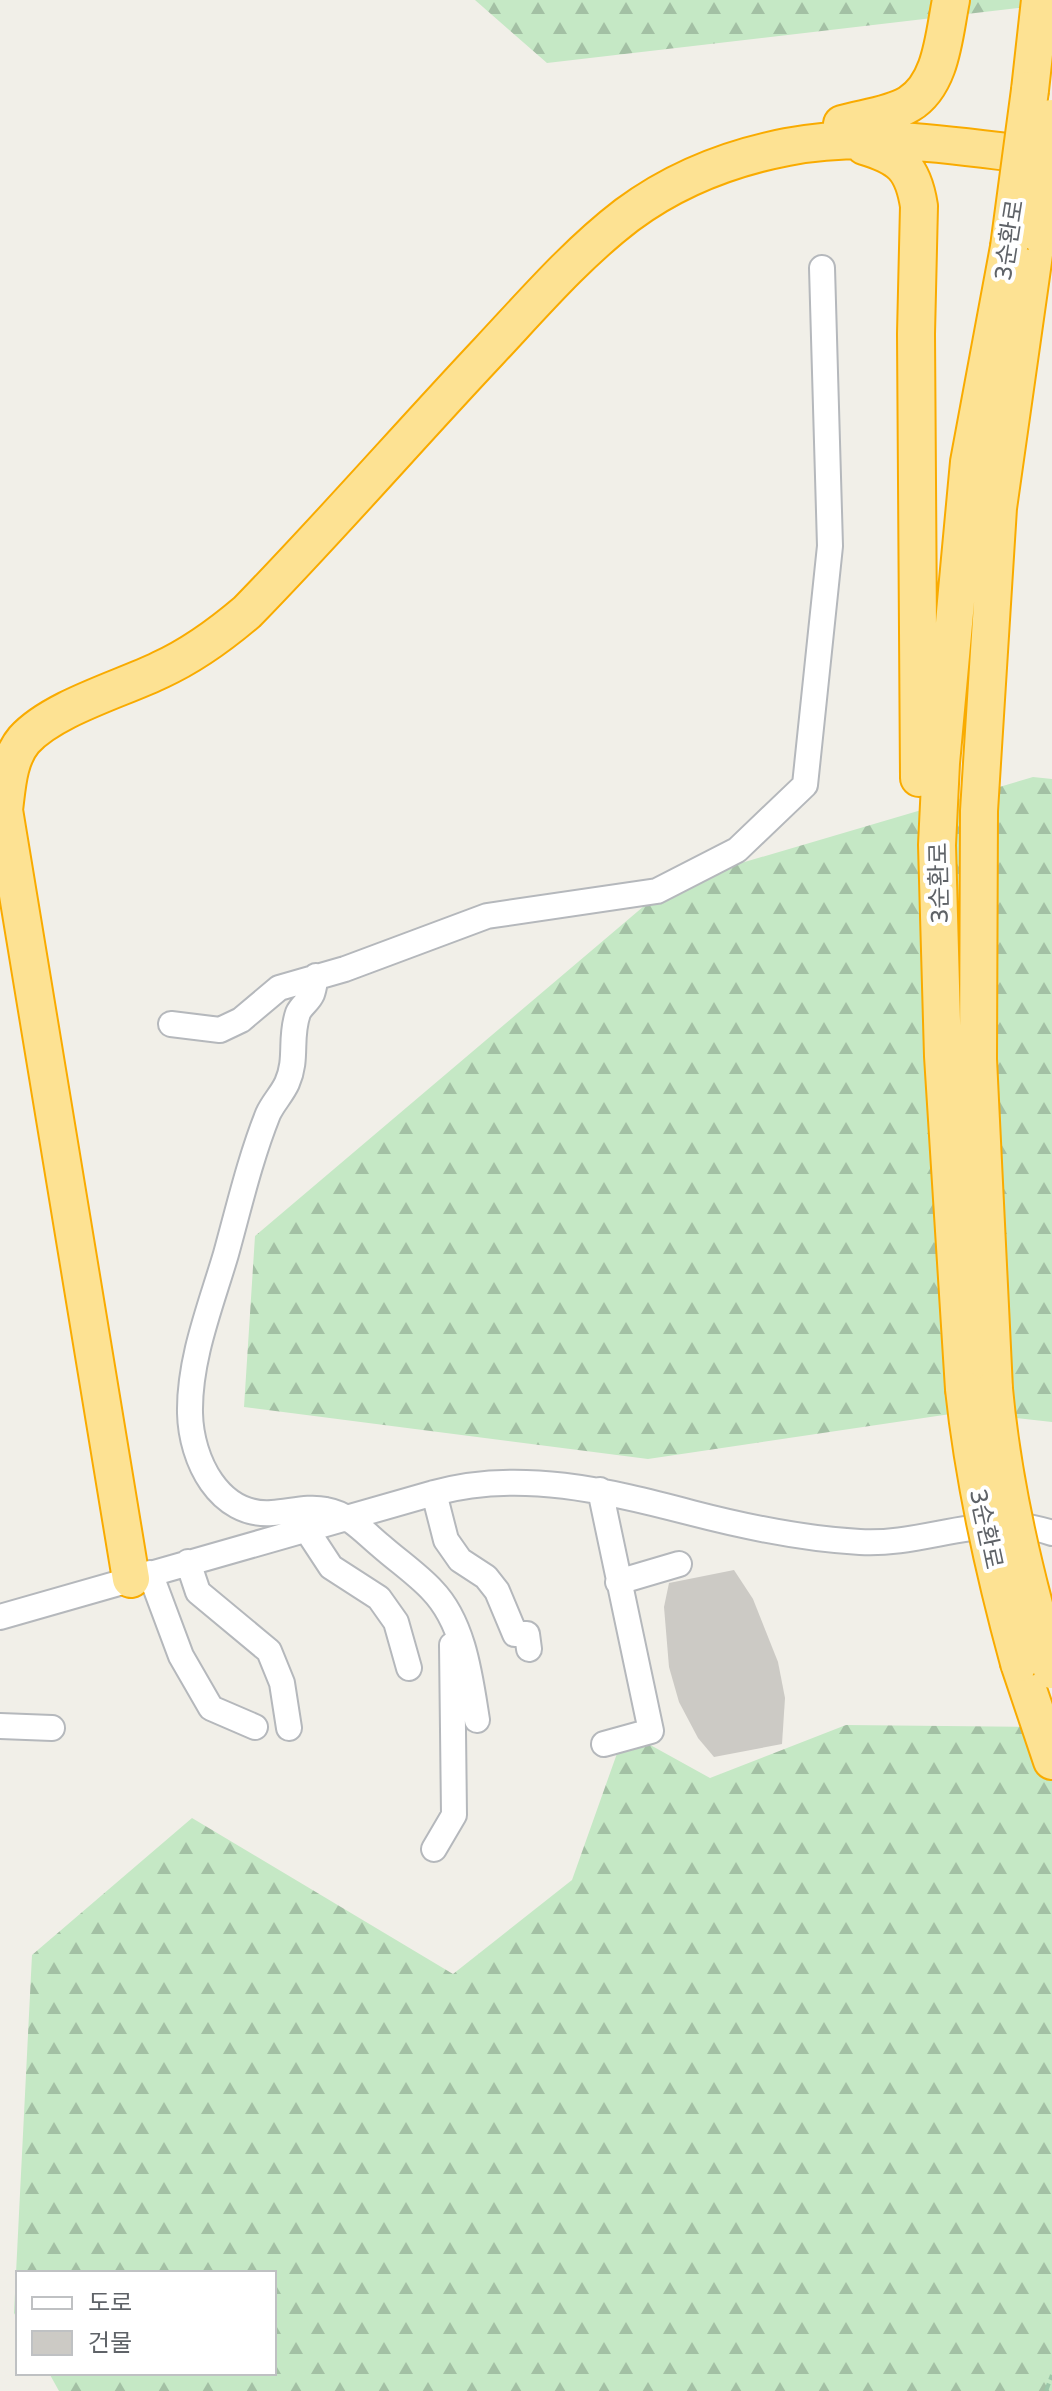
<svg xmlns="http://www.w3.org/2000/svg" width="1052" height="2391" viewBox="0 0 1052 2391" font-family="'Varela Round','Noto Sans KR',sans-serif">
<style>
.forest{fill:url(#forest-firs)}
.building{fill:#cccac5}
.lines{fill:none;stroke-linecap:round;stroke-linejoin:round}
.minor-casing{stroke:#b5b8bc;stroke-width:28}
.highway-casing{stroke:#f9ab00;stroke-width:40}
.path{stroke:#9cc7a9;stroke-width:4;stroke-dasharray:8 4;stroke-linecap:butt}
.minor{stroke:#fff;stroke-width:24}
.highway{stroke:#fde293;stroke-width:36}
.highway-bridge-casing{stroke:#f9ab00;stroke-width:40;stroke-linecap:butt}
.highway-bridge{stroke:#fde293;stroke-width:36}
.labels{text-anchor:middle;stroke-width:8;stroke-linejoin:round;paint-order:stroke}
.street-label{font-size:24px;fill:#5f6368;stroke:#fff}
</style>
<defs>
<pattern id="forest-firs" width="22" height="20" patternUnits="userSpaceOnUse" patternTransform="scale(2)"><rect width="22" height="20" fill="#c5e8c5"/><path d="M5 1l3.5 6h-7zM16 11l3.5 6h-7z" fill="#a3c0a4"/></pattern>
</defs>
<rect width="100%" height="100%" fill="#f1efe8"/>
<!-- forest -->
<path class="forest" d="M475,0H1052V4L547,63Z
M1033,777L1052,779V1422L964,1412L648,1459L244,1407L255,1236L670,884Z
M846,1725L1052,1727V2391H59L49,2373H274V2273H18V2320L14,2313L32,1955L192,1818L453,1974L572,1880L625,1731L710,1778Z"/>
<!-- building -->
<path class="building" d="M734,1570L753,1599L778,1662L785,1698L782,1744L714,1757L698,1738L679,1702L669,1667L664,1607L669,1583Z"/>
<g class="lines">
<!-- minor casing -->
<g class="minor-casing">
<path id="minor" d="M316,976C315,981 314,989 312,994C309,1001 301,1006 298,1013C289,1039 298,1058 287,1083C282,1094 273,1103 268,1114C250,1159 239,1207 226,1254C211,1305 189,1359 190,1413C191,1460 219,1517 272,1513C290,1512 308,1506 326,1510C349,1514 364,1532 381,1546C398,1561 417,1574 432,1590C464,1623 470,1676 477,1720
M171,1024L220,1030L241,1020L279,988L345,969L487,916L657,891L737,850L805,785L830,546L822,268
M600,1490L651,1731L604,1744
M434,1493L446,1540L460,1560L486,1577L497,1591L515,1634H527L529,1649
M306,1529L331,1567L379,1598L396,1622L409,1668
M188,1562L198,1592L269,1651L282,1683L289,1728
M150,1573L181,1656L211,1708L255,1727
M618,1582L679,1564
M0,1617L434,1493C519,1469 609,1491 692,1513C746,1527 804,1539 860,1542C925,1546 988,1510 1052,1533
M0,1726L52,1728
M434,1849L454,1815L452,1645"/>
</g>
<!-- highway casing -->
<g class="highway-casing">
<path id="highway" d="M1030,90L1040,0
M842,124C863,118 891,115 909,104C942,84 944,34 951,0
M864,146C901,157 913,168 919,206L916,334L919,778
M964,1389L943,1056L937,845L941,763L969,462L1009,247
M994,1389L978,1059L979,811L998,508L1037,233
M131,1579L4,810C7,787 8,759 24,740C53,708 121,689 160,670C193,655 220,635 247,612C330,527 408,437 489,351C533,304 576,254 627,215C674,180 730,158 787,147C874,130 965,148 1051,157
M1019,1663L1052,1761"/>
</g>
<!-- path -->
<path class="path" d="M1046,2391L1052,2375"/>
<!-- minor -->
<use href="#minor" class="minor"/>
<!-- highway -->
<use href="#highway" class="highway"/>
<!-- highway-bridge casing -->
<g class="highway-bridge-casing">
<path id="highway-bridge" d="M1037,233L1052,118
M1009,247L1030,90
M964,1389C974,1483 994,1572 1019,1663
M994,1389C1003,1485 1025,1577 1052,1670"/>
</g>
<!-- highway-bridge -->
<use href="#highway-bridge" class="highway-bridge"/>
</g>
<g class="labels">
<!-- street labels -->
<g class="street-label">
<text transform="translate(1009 240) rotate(-81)" y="8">3순환로</text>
<text transform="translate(939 883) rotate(-91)" y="8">3순환로</text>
<text transform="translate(986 1529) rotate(78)" y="8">3순환로</text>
</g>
</g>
<!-- legend -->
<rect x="16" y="2271" width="260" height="104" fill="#ffffff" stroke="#bfc1c3" stroke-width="2"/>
<rect x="32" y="2297" width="40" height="12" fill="#ffffff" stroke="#bfc1c3" stroke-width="2"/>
<text x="88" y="2311" font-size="24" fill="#5f6368">도로</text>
<rect x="32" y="2331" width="40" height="24" fill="#cccac5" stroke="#bfc1c3" stroke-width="2"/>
<text x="88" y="2351" font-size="24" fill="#5f6368">건물</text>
</svg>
